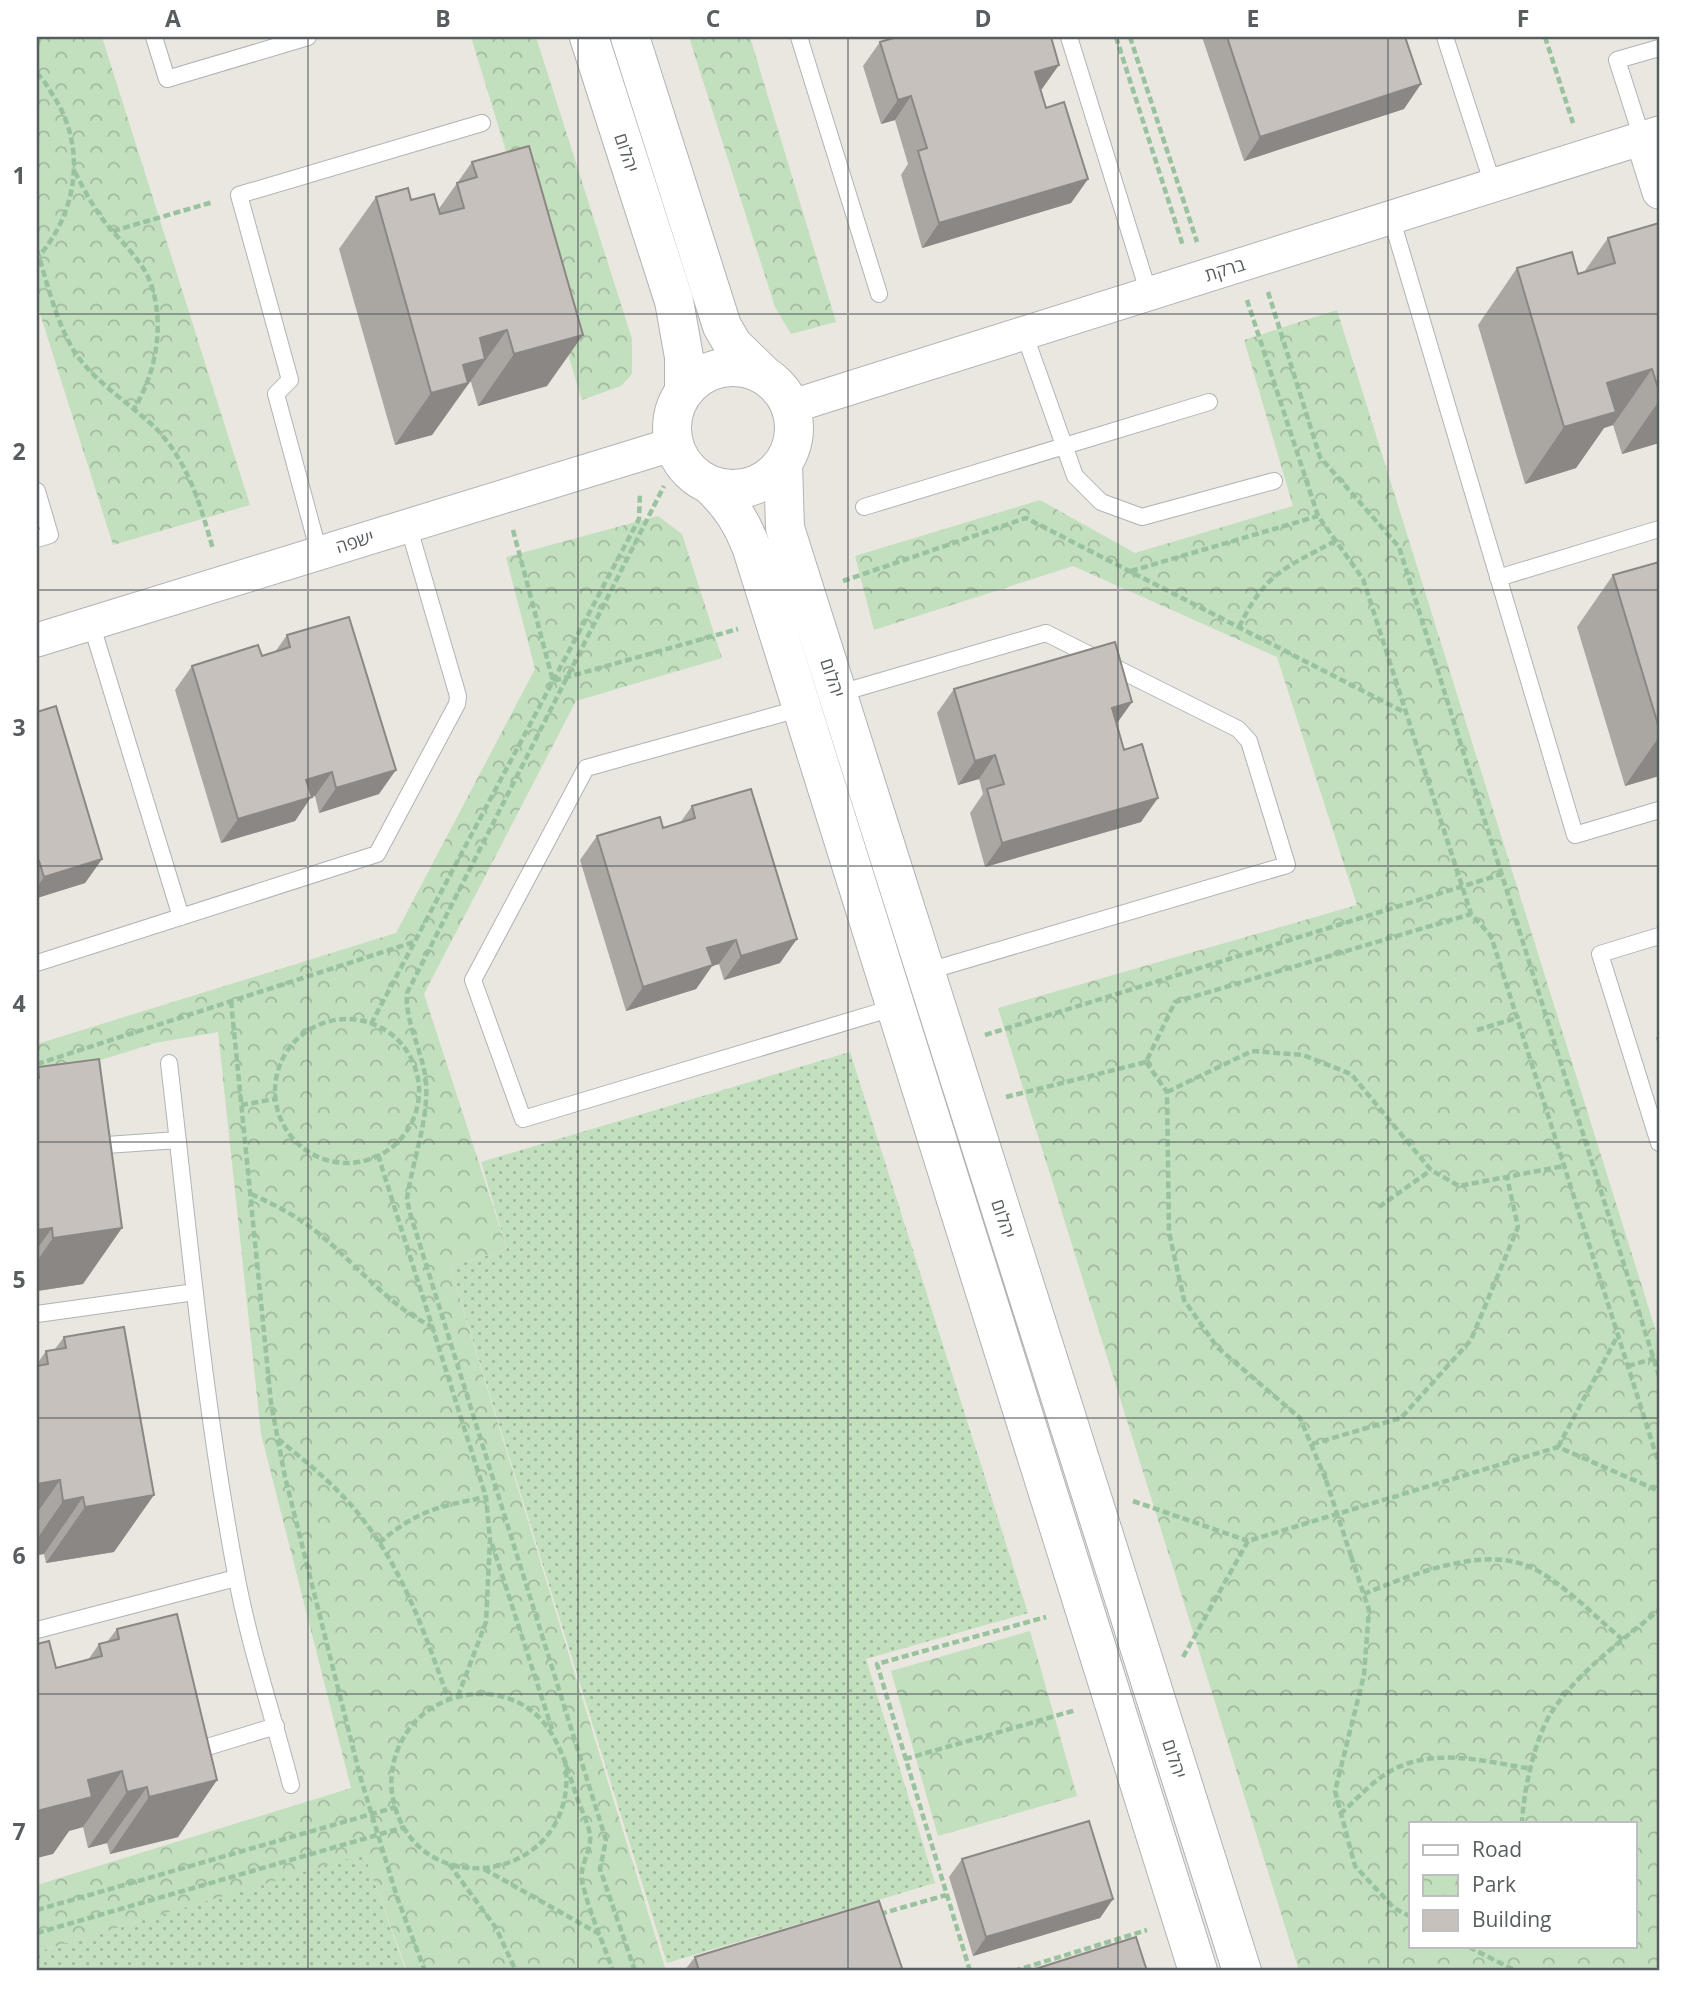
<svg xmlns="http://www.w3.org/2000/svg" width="1696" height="2008" viewBox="0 0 1696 2008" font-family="'Open Sans','Noto Sans Hebrew',sans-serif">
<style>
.grass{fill:url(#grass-dots)}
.park{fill:url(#park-crowns);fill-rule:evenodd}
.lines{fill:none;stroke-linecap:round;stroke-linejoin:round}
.service-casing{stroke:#b0b3b6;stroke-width:18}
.minor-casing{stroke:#b0b3b6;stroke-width:35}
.tertiary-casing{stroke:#b0b3b6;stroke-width:40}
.path{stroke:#99c29e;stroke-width:4.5;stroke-dasharray:7 3.5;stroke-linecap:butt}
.service{stroke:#fff;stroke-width:16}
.minor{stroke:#fff;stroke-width:33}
.tertiary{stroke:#fff;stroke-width:38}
.path-bridge{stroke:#99c29e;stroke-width:4.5;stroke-dasharray:7 3.5;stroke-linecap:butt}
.wall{fill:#aaa6a2}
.shaded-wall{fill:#8b8784}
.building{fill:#c6c1bc;stroke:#8b8784;stroke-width:2}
.grid{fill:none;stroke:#585d5f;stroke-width:2;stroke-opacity:0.55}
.labels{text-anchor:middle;stroke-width:6;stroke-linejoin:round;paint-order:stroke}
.street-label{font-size:18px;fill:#585d5f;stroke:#fff}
.neatline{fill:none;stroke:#585d5f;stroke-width:2.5}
.grid-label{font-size:23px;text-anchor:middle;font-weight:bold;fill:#585d5f}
</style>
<defs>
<pattern id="grass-dots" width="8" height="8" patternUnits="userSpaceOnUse" patternTransform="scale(1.75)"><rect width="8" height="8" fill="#c3e0be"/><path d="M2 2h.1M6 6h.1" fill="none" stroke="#a1b99e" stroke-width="1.8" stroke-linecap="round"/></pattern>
<pattern id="park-crowns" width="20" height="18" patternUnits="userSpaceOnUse" patternTransform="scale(1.75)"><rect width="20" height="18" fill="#c3e0be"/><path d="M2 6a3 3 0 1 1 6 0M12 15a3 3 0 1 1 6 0" fill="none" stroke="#a1b99e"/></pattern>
</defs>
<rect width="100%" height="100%" fill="#eae6e0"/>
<!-- grass -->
<path class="grass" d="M850,1052L1028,1613L866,1659L935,1883L667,1963L450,1267L507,1249L481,1162Z
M364,1853L406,1971H37V1952Z"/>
<!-- park -->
<path class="park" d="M37,37H102L250,505L113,545L37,304Z
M471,37H536L632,339V374L621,386L582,400Z
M689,37H750L836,322L791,334L775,307Z
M1337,310L1659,1341V1971H1299L998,1008L1357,905L1277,657L1073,566L874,630L855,556L1040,500L1135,553L1293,506L1244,340ZM1411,1824H1635V1947H1411Z
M658,516L682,534L722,658L576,701L424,994L507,1249L450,1267L666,1971H407L364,1854L37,1952V1885L351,1788L261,1434L218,1032L155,1043L37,1080V1044L396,933L535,669L506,557Z
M1030,1631L1077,1796L938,1836L891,1671Z"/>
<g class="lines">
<!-- service casing -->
<g class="service-casing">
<path id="service" d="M154,37L167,79L308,37
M799,37L879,294
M1069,37L1149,294
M1445,37L1493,185
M1642,138L1617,60L1659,48
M1391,217L1575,835L1659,810
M1024,333L1075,476L1101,502L1142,517L1274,481
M37,491L50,535L37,539
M864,507L1209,402
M319,553L276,394L290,380L239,195L482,123
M1498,578L1659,529
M91,623L181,917
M837,694L1046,633L1238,729L1249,741L1287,865L925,972
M802,708L586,768L473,980L523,1119L896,1007
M1659,936L1600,954L1659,1143
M37,963L377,854L457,704L458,696L408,525
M169,1063C189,1234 204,1405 236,1574C249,1645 273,1715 291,1785
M92,1146L178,1140
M37,1314L195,1292
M37,1630L236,1578
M191,1752L276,1726"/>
</g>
<!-- minor casing -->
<g class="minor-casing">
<path id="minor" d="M1642,138L1659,192
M790,407L1659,133
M37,640L674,444"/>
</g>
<!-- tertiary casing -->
<g class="tertiary-casing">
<path id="tertiary" d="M589,37L674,301L684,357V392
M630,37L722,326L733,345L764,375
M672 428a61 61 0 1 1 122 0a61 61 0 1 1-122 0Z
M783,463L785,528L1242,1971
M710,485C731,505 742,523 752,549L1198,1971"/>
</g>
<!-- path -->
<path class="path" d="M1116,37L1183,246
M1130,37L1197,242
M1545,37L1573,123
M37,45L40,37
M37,73C45,81 50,91 56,100C86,150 77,212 39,256
M75,172C82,186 90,201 99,214C115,238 141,256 151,284C165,325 156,373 134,409
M113,231L213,202
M37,250C47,283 56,321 74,351C92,379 123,399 148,421C187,456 199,501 213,549
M1268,292L1320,457L1399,547L1659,1376
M1247,300L1318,516L1363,579L1471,914L1491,936L1659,1464
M513,530L553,681L738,629
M1131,571L1318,516
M843,581L1026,518L1406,713
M1239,627C1266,572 1284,569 1335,541
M231,1001L271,1403L285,1477L360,1776L397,1897L425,1971
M275 1091a72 72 0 1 1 144 0a72 72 0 1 1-144 0Z
M371,1024L639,519L640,493
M1477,1030L1517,1018
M985,1035L1502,874
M1146,1062L1167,1092L1169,1232L1184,1300L1217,1347L1300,1418L1326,1480
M37,1064L414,942
M1167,1092L1252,1051L1303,1055L1351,1074L1431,1170L1459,1186L1564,1166
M1006,1097L1146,1062L1175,1002L1471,914
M241,1105L275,1099
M378,1155L486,1497L490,1540L486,1622L458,1696
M251,1194C278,1206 302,1219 324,1238C360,1268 390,1307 433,1327
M1379,1207L1431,1170
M1628,1366L1659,1357
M278,1439C308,1463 341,1490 364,1521C405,1573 426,1638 449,1700
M1312,1444L1401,1418L1471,1340L1518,1227L1507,1177
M1558,1447L1618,1335
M1133,1501L1248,1541
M379,1543C418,1510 437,1507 486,1497
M492,1544L552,1729
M1351,1556L1369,1610L1364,1675L1335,1791L1355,1866L1394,1908L1411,1917
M1364,1594C1407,1576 1479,1547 1525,1565C1558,1577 1595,1617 1623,1640
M1183,1657L1248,1541L1558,1447L1659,1491
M905,1759L1076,1710
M565,1760C584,1884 410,1910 392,1793C389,1768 397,1743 413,1724C434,1700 469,1689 500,1696C550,1708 562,1751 576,1795C580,1807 588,1822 590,1835C592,1850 579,1866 582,1881C589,1912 603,1942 613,1971
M1340,1814C1354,1802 1366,1788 1380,1778C1425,1744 1482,1761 1532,1769
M1522,1824C1523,1793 1535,1736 1553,1710C1580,1670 1623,1640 1659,1610
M449,1864L496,1928L516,1971
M484,1869L601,1935
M37,1910L396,1807
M880,1914L946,1895
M37,1933L405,1827
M1469,1947L1516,1971
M635,1971L600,1869L606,1840L410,1213L407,1199C412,1162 429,1120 426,1082C423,1051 405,1024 407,993L664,486
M970,1971L877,1664L1046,1617
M1014,1971L1147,1930"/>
<!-- service -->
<use href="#service" class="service"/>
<!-- minor -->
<use href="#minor" class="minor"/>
<!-- tertiary -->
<use href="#tertiary" class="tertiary"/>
<!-- path-bridge -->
<path class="path-bridge" d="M1326,1480L1351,1556"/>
</g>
<!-- wall -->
<path class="wall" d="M1202,37H1405L1404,109L1244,161Z
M880,42L1042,89L1041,90L1046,108L1088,179L1071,203L922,248L901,175L908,164L895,120L881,124L863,66Z
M472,162L547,386L478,406L471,382H469L432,435L395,445L339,249L376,197L438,210Z
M1659,223V443L1622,454L1613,425L1604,428L1576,468L1525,484L1478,325L1517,268L1578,274L1584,272L1608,238Z
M1659,562V776L1625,786L1577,627L1613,575Z
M287,635L379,794L319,813L315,796L311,797L295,821L221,843L175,690L192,666L262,656L275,652Z
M954,689L1132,702L1116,724L1141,822L985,867L970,813L983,794L979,779L958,785L937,713Z
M37,712L102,859L85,883L37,898Z
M692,806L780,963L724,980L719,964L712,966L696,989L626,1011L580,860L597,836L663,828L680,823Z
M1659,1033V1049L1656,1038Z
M38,1067L83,1284L37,1291V1069Z
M64,1337L114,1552L46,1563L44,1554L37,1555V1364L46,1351L55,1349Z
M117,1629L217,1780L178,1837L110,1854L107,1843L88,1848L83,1827L69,1831L53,1854L56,1668L88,1660L99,1644L107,1642Z
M962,1859L1113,1899L1100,1918L973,1956L949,1877Z
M695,1957L903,1971H684Z"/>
<!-- shaded-wall -->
<path class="shaded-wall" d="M1059,65L1042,89L1018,96L1035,72Z
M1421,84L1404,109L1244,161L1260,137Z
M911,96L895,120L881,124L898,100Z
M1088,179L1071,203L922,248L939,223Z
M507,330L432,435L395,445L431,393L480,338Z
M583,335L547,386L478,406L514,354Z
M1652,369L1613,425L1604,428L1576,468L1525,484L1564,427L1607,383Z
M1659,401V443L1622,454Z
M1132,702L1115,726L1112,708Z
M1659,737V776L1625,786Z
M995,755L979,779L958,785L975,761Z
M396,770L379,794L319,813L336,788Z
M332,772L315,796L311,797L295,821L221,843L238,819L306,780Z
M1158,798L1141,822L985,867L1002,843Z
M102,859L85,883L37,898V887L44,877Z
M797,939L780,963L724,980L741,956Z
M736,940L719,964L712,966L696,989L626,1011L643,987L707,948Z
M52,1228L37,1249V1230Z
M122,1228L83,1284L37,1291V1261L53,1238Z
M60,1480L37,1513V1484Z
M154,1495L114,1552L46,1563L85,1507Z
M83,1497L44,1554L37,1555V1539L63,1501Z
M122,1771L83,1827L69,1831L53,1854L37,1858V1811L88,1780Z
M217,1780L178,1837L110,1854L149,1797Z
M147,1787L107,1843L88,1848L127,1792Z
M1113,1899L1100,1918L973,1956L986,1937Z"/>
<!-- building -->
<path class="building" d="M897,37H1051L1059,65L1035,72L1046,108L1064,102L1088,179L939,223L918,151L927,148L911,96L898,100L880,42Z
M1227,37H1405L1421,84L1260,137Z
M529,146L583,335L514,354L507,330L480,338L485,359L463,365L468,383L431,393L376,197L408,188L411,200L434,194L440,214L464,208L457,183L477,177L472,162Z
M1659,223V391L1652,369L1607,383L1616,412L1564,427L1517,268L1572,252L1578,274L1615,263L1608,238Z
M1659,562V728L1613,575Z
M349,617L396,770L336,788L332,772L306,780L312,797L238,819L192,666L258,645L262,656L290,647L287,635Z
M1115,642L1132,702L1112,708L1124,750L1142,744L1158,798L1002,843L987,789L1004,784L995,755L975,761L954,689Z
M56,706L102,859L44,877L39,861L37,862V712Z
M751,789L797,939L741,956L736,940L707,948L713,965L643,987L597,836L660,817L663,828L695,818L692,806Z
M99,1059L122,1228L53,1238L52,1228L37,1230V1078H39L38,1067Z
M124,1327L154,1495L85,1507L83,1497L63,1501L60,1480L37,1484V1366L48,1364L46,1351L66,1348L64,1337Z
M177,1614L217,1780L149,1797L147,1787L127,1792L122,1771L88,1780L92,1797L37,1811V1644L49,1641L56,1668L102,1656L99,1644L119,1639L117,1629Z
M1089,1821L1113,1899L986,1937L962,1859Z
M879,1901L903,1971H699L695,1957Z
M1136,1937L1147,1971H1029Z"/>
<!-- grid -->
<path class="grid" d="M308,37V1971M578,37V1971M848,37V1971M1118,37V1971M1388,37V1971M37,314H1659M37,590H1659M37,866H1659M37,1142H1659M37,1418H1659M37,1694H1659"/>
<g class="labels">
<!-- street labels -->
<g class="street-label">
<text transform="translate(626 153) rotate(72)" y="6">יהלום</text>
<text transform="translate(1225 270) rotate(-17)" y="6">ברקת</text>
<text transform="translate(355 542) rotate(-17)" y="6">ישפה</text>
<text transform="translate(832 678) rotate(72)" y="6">יהלום</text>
<text transform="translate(1003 1219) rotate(72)" y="6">יהלום</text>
<text transform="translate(1174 1759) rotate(72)" y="6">יהלום</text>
</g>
</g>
<!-- border -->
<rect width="1696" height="2008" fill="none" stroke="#ffffff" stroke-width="77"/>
<!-- legend -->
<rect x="1409" y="1822" width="228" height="126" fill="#ffffff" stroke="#bcbebf" stroke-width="2"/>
<rect x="1423" y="1845" width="35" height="10" fill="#ffffff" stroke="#bcbebf" stroke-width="2"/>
<text x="1472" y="1857" font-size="21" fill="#585d5f">Road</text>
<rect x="1423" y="1875" width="35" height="21" fill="url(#park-crowns)" stroke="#bcbebf" stroke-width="2"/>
<text x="1472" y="1892" font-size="21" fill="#585d5f">Park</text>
<rect x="1423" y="1910" width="35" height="21" fill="#c6c1bc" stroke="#bcbebf" stroke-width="2"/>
<text x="1472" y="1927" font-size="21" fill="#585d5f">Building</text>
<rect x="38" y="38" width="1620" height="1931" class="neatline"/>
<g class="grid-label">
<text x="173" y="27">A</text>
<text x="443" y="27">B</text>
<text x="713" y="27">C</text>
<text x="983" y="27">D</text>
<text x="1253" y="27">E</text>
<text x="1523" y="27">F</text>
<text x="19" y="184">1</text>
<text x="19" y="460">2</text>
<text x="19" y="736">3</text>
<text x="19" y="1012">4</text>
<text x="19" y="1288">5</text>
<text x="19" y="1564">6</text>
<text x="19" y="1840">7</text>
</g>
</svg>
